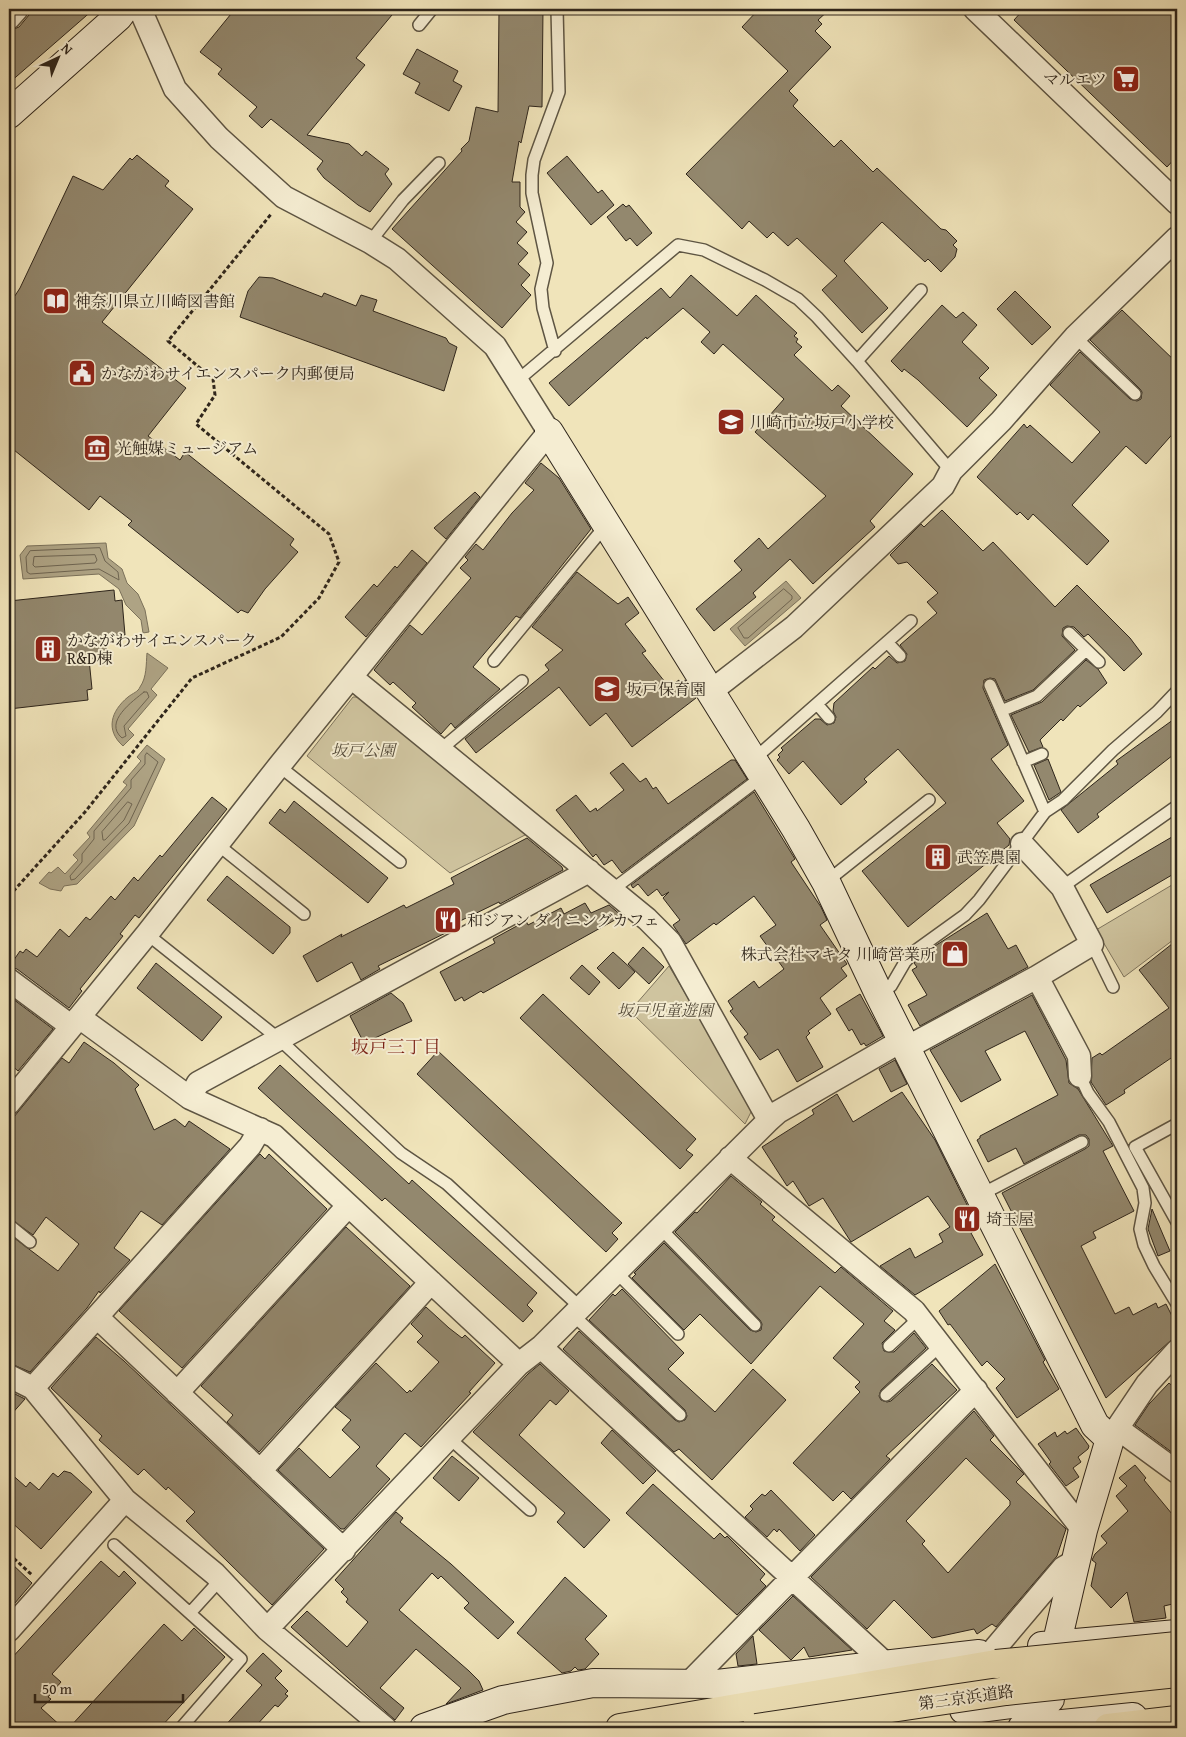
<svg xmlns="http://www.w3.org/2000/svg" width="1186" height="1737" viewBox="0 0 1186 1737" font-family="'Gentium Book Plus','Noto Serif JP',serif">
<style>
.green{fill:#cfc49f;stroke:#7e745d}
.water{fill:#aea384;stroke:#7b715a}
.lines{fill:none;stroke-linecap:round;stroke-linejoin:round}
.shore{stroke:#6e6450;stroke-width:1}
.building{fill:#93886e;stroke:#2e251b;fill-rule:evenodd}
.lane-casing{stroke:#5e5543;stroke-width:14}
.street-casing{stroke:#5e5543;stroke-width:25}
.secondary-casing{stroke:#2e251b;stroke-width:30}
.highway-casing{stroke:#2e251b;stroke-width:30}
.path{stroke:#2e251b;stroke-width:3;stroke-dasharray:4 2.5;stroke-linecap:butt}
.lane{stroke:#f5edd2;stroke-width:11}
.street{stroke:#f5edd2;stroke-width:22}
.secondary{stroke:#f5edd2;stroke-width:28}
.highway{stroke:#f0e4ba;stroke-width:28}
.highway-bridge-casing{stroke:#2e251b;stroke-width:30;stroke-linecap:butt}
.highway-bridge{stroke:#f0e4ba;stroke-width:28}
.labels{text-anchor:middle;stroke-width:4;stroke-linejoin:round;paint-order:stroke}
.poi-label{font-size:16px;fill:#2e251b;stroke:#f5edd2;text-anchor:start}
.park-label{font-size:16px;font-style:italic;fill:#564d3c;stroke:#f5edd2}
.street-label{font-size:16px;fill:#2e251b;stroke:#f5edd2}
.neighbourhood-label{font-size:18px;fill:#7a1f14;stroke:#f5edd2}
</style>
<rect width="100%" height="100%" fill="#f0e4ba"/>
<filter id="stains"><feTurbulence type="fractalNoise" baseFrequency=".004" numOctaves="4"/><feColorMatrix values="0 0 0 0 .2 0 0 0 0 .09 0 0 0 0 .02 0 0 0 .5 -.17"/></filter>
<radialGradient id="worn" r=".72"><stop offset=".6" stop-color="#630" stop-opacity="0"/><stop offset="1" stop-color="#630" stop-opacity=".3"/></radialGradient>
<!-- green -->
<path class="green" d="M353,697H362L527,834L450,873L307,756Z
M1177,882V937L1124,977L1096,930Z
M669,966L753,1108L745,1124L630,1011Z"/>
<!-- water -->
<path class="water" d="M106,543L108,558L122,569L127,583L138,594L145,610L149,632L143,633L141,620L126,605L119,589L99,574L23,579L20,555L27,546Z
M786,581L801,598L745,646L730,629Z
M147,653L168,668L151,689L157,695L128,729L134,735L123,746C105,730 111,711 128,697C133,693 138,692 140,687C147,677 146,664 147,653Z
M147,745L165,759L134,826L77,884L64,886L61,891L50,889L39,883L49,872L51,873L58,867L65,874L78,860L73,855L90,837L87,833L127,785L123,782L141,761L137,757Z"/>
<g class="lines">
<!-- shore -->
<path class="shore" d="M100,548L105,561L118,572L119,580L99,569L30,574L27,572L26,557L30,551Z
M95,555L97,560L95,563L35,567L33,565L34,557Z
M784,589L792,596V599L748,638H744L738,628Z
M144,692H147L149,697L124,726L126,736L122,738C103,722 133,701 144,692Z
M147,753L158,762L129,823L75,879L71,880L70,876L82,862V854L94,839V831L131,788V780L145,764V756Z
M128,802L132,804L124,820L105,840H103L102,832Z"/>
</g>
<!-- building -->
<path class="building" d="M34,9H94L9,83V31L19,27Z
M235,9H397L356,58L365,65L307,135L349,144L362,156L366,151L389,169L385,174L392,184L370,212L358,205L324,178L317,169L323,161L271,119L262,128L249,116L257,107L218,74L222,69L200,52Z
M499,9H543L542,107L529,106L521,143L519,141L512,182H520V207L525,212L516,222L527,232L517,243L528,253L518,264L530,275L521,285L531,295L502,328L392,229L462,151L461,149L469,141L476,107L498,112Z
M759,9H830L818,20L822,24L815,31L831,47L789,91L798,100L793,106L834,147L841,140L873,172L877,168L941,229L946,230L957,241L953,245L957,249L955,257L941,272L928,259L925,262L882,222L844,261L888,308L862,333L822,290L837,276L797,238L788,246L773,232L767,238L749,221L742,229L686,174L788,71L742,27Z
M1024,9H1177V156L1167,167L1014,20Z
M417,49L458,71L453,81L462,86L449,111L415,93L420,83L403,74Z
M137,155L169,181L165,186L193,209L102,322L186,388L148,436L180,460L185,452L294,539L290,545L298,552L265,589L248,613L241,610L238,613L128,525L132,521L100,496L89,510L9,446V305L20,288L73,176L103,190L130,158L132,160Z
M567,156L598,193L602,190L614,205L591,225L547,173Z
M623,204L626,207L629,205L652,233L637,246L630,238L626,241L607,217Z
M691,275L737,316L756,295L797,333L794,336L798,339L796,342L802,347L794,355L832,391L838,385L850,396L841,406L913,474L870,521L875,527L813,584L790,559L753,593L756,597L714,631L696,609L742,570L734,561L759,538L768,549L826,496L755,432L784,399L723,344L714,354L701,342L710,332L683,308L647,339L646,337L569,406L549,383L661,288L670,298Z
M259,277L273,278L322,297L324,293L356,306L361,295L377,300L373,311L446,338L449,343L457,347L444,391L240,317L248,291Z
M1015,291L1051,327L1032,345L997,309Z
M942,305L956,318L963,312L977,325L962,342L989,368L979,378L997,395L967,427L918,380L904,369L902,372L891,361Z
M1122,310L1177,363V429L1146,464L1126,446L1072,505L1109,541L1087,565L1033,514L1028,520L1020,512L1017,515L977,477L1024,424L1027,428L1030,425L1072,463L1100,432L1050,385L1080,352L1130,399L1137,401L1141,399L1142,392L1140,389L1090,340Z
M541,463L559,478L591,529L520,618L516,616L473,667L500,689L455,728L451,723L441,734L412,707L416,703L393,682L390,685L374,670L410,625L422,635L471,578L460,568L468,560L465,557L476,544L483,550L512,513L534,490L525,483Z
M475,492L480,497L446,539L434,528Z
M942,510L983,551L993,542L1055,607L1077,585L1130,638L1142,654L1124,671L1088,634L1084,637L1074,627L1067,626L1063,628L1062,636L1075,650L1033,690L1005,701L995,679L990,678L984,680L983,688L1008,745L991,759L1024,801L997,823L1010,839L1009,845L908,927L862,871L946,803L898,749L864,779L867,782L841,805L803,761L789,774L777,760L780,757L778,755L783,750L781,748L815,719H820L827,725L834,723L836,717L833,711L834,703L873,667L875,669L889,656L897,663L905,661L907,654L900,645L937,613L927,602L938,593L907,562L898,564L890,555L921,524L924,527Z
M412,550L427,563L366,637L345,617L374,584L377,587L395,566L397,568Z
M577,572L618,604L628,597L639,613L625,624L646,651L642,653L669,687L679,680L681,683L685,680L696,698L632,747L606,713L590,726L559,687L476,753L465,739L549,670L545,665L563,650L532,627Z
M114,590L115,601L122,600L125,635L105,637L107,657L89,659L92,689L87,690L88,700L9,709V601Z
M1086,660L1098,669L1107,683L1080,707L1078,705L1063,721L1061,719L1040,740L1043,747L1029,752L1011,715L1042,702Z
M1177,717V752L1097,814L1099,817L1078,833L1061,810L1118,764L1116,761Z
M1048,759L1061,792L1049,800L1034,765Z
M731,760H735L747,779L622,873L612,860L604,865L596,854L593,857L556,810L576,795L590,812L596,808L597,811L624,790L610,773L623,763L640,782L646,778L653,789L656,787L668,804Z
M754,792L795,859L791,862L821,907L827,920L820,925L847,964L841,968L847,976L820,998L831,1014L808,1031L810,1033L806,1037L823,1067L797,1082L778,1049L760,1060L744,1037L748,1034L730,1011L733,1009L728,1001L754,981L759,988L784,969L760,936L776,925L754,896L716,925L714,923L686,944L673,925L680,920L663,898L669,892L662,896L657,889L648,896L638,884L633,888L631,885Z
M212,797L227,809L139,918L135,915L120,934L123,936L80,989L82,991L69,1008L17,969L9,967L20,951L23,953L26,949L37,957L60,929L69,937L86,917L90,920L111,896L115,900L134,877L138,881L160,855L162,857Z
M294,801L388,878L368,903L269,823L280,809L285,813Z
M1177,834V872L1107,913L1090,885Z
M527,838L562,867L563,870L500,904L499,902L458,922L460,926L378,966L380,969L361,980L352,962L317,982L303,956L342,934L341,937L404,905L406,908L454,884L451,878Z
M227,876L290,927V933L273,954L207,900Z
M585,903L591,913L609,905L622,916L483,993L481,991L464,1001L462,997L455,1001L440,972L495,943L493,939L526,921L528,925L561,908L564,914Z
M987,913L1008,949L1016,945L1028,967L920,1026L908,1005L927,995L912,970L917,967L914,963L930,949Z
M1177,940V1054L1124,1090L1125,1093L1106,1105L1091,1082L1092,1058L1100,1053L1102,1055L1169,1008L1139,970Z
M643,947L664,967L649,984L628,964Z
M613,952L635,972L619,989L597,968Z
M156,963L222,1017L202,1041L137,988Z
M582,965L600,982L589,995L570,978Z
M391,993L403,1003L412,1021L364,1043L350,1016Z
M543,994L696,1139L686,1150L693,1155L680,1169L520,1018Z
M860,994L883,1036L866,1046L864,1043L861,1045L852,1029L849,1031L836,1009Z
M1032,995L1066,1060L1069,1083L1078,1089L1113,1146L1103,1151L1134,1211L1093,1232L1096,1238L1081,1246L1115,1314L1129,1307L1133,1315L1156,1303L1158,1308L1166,1304L1177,1326V1335L1106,1398L1002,1193L1085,1149L1089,1146V1139L1086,1135H1079L1024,1164L1016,1148L988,1162L977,1140L980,1138V1136L1058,1095L1025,1031L985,1051L1001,1080L961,1102L930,1050Z
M9,996L53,1029L18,1071L9,1063Z
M84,1042L114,1063L139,1085L135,1089L154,1130L175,1119L185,1127L189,1121L230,1149L162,1225L141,1211L114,1248L130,1260L100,1293L99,1291L87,1308L30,1372L9,1363V1234L58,1271L79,1244L46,1217L33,1235L9,1218V1123L62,1058L69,1063Z
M438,1051L622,1223L612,1233L618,1239L606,1252L417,1074Z
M895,1060L907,1084L891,1092L879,1069Z
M280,1065L409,1184L412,1180L537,1293L527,1305L533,1311L523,1322L385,1198L382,1201L258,1088Z
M902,1092L935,1140L976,1223L978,1229L971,1233L983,1255L915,1295L880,1266L910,1248L915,1258L943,1242L939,1234L950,1227L928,1196L851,1242L823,1198L809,1206L793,1181L787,1186L762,1147L814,1114L812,1110L837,1094L853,1122Z
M260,1154L265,1159L269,1154L327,1209L182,1368L119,1311Z
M731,1176L762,1202L760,1204L775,1217L772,1220L810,1252L835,1273L841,1267L893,1311L884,1321L895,1330L882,1343L884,1351L894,1352L914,1333L926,1348L881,1390L879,1396L881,1400L887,1402L891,1401L932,1364L957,1390L886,1456L890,1459L851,1499L843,1491L833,1501L793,1463L860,1392L855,1387L860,1382L833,1358L864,1324L820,1286L751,1364L700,1314L684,1330L632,1278L636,1274L634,1273L664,1243L750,1330L756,1332L761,1330L762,1324L760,1320L675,1232L695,1212L697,1213Z
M1152,1209L1170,1251L1158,1256L1148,1229Z
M346,1227L410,1286L259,1452L227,1422L233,1415L201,1386Z
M995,1264L1045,1360L1043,1362L1059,1389L1017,1418L996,1388L1005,1379L987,1361L982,1366L950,1324L948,1325L939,1311Z
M622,1289L684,1353L668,1369L715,1412L753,1369L786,1400L712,1480L679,1449L674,1452L563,1349L579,1331L675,1420L679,1422L685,1420L687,1416L685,1410L589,1320L613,1294L615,1296Z
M426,1307L449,1328L462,1338L465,1335L495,1363L469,1392L471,1393L421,1447L405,1433L376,1466L390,1479L344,1529H341L278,1470L299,1448L330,1478L360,1447L342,1430L351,1420L335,1407L376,1363L407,1393L410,1390L411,1392L439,1362L417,1342L423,1336L411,1324Z
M96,1337L124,1361L324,1549L272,1605L186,1521L195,1512L168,1487L166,1490L144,1469L138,1475L99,1440L102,1436L51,1388Z
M540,1364L569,1391L556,1405L550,1400L519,1435L610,1520L584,1548L557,1522L565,1513L473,1432L528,1374Z
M1169,1383L1177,1390V1456L1135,1425L1149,1404Z
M9,1391L25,1399L9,1417Z
M974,1411L994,1436L990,1440L1024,1474L1016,1482L1066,1529L1057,1556L996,1627L992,1624L977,1634L974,1629L932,1638L894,1600L867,1629L811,1577ZM966,1458L1010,1501V1505L948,1573L922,1544L925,1541L906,1521Z
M1076,1428L1089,1446L1088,1449L1078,1457L1081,1462L1073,1468L1079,1477L1066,1486L1049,1464L1051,1462L1038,1444L1055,1432L1057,1437L1065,1431L1067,1434Z
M612,1430L656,1471L643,1484L601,1443Z
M452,1456L479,1478L459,1501L433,1478Z
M1135,1465L1146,1478L1144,1480L1177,1520V1603L1164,1606L1166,1618L1134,1622L1127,1592L1111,1608L1091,1586L1096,1563L1092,1560L1095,1554L1107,1543L1101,1536L1128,1511L1116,1496L1127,1486L1119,1478Z
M64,1471L71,1473L92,1492L41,1549L9,1520V1472L26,1487L30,1482L39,1490L53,1473L58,1477Z
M653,1484L714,1539L720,1533L725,1538L727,1536L765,1574L760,1580L766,1586L737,1615L626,1513Z
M771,1490L815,1535L800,1551L779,1529L777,1532L774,1529L767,1537L745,1517L753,1509L750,1506L762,1494L765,1496Z
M396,1512L403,1518L400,1522L451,1564L514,1622L498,1639L464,1608L469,1603L441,1576L438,1579L432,1573L399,1610L469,1671L479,1681L483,1690L446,1704L461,1688L416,1649L380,1688L404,1708L395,1720L291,1627L307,1611L347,1647L368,1622L346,1602L348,1599L341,1592L344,1589L335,1580Z
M9,1561L32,1583L9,1610Z
M101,1561L119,1577L124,1571L136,1583L52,1674L61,1682L48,1697L51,1699L41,1708L63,1728H9V1661Z
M565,1577L607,1616L585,1639L599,1654L585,1669L578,1670L575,1667L571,1671L562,1673L517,1633Z
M793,1596L852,1650L809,1657L804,1647L791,1660L759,1630Z
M164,1624L182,1641L194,1628L225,1657L160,1728H69Z
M753,1636L757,1664L738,1666L736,1654Z
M263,1653L282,1671L275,1678L288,1691L285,1694L288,1696L278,1707L275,1705L254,1728H223L262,1685L246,1671Z"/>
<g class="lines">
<!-- lane casing -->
<g class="lane-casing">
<path id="lane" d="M419,25L432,9
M370,242L403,200L439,163
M1075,337L1135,394
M555,351L543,308L541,289L547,263L532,193V175L534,160L559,92L557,9
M857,361L921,290
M518,380L678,245L704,250L765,280L798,299L817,317L857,361L951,471
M1069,633L1099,662
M887,642L900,656
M494,661L606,525
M990,685L1045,812
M817,704L829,718
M1001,711L1037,696L1086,650
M440,750L522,681
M753,760L911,621
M1023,762L1042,754
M279,766L400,862
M217,844L304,914
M826,882L929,800
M1062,887L1177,806
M612,890L763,776
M147,934L279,1039L401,1153L447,1184L581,1308
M1092,944L1113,987
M879,994L891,986L905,962L915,951L965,915L979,900L1045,812L1063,800L1113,750L1157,712L1177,691
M1080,1076L1088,1093L1109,1122L1143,1188L1145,1203L1140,1229L1144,1245L1154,1266L1177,1304
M1177,1124L1135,1147L1177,1222
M980,1195L1082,1142
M9,1225L30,1242
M660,1228L755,1325
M616,1272L678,1334
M573,1315L680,1415
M889,1346L919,1318
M886,1395L940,1346
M448,1437L530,1510
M114,1545L241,1659L181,1728
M190,1613L220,1580"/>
</g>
<!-- street casing -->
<g class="street-casing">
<path id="street" d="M975,9L1177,203
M9,18L17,9
M351,677L647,919L670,942L769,1120
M710,692L794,627L943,486L951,471L1001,421L1075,337L1177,238
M1037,977L1079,1056L1080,1076
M9,980L71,1026
M79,1017L190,1098L274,1136L519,1364
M906,1048L1037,977L1092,944L1062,887L1022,844
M190,1098L198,1083L589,871
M9,1103L147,934L279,766L549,432L495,346L397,259L370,242L284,197L219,138L175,89L140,9
M730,1158L914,1311L1083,1530
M97,1317L344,1550
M541,1347L888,1666
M9,1376L33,1388L125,1500L215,1574L267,1629L385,1728
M33,1388L250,1146L260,1129
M177,1393L348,1206
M1117,1428L1177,1472
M1110,1439L1147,1384L1177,1351
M260,1471L431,1282
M267,1629L519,1364L541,1347L769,1120L778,1112L903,1040
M9,1630L125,1500
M991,1653L1063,1568L1077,1560
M687,1685L976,1390"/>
</g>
<!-- secondary casing -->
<g class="secondary-casing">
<path id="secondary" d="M9,114L118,17L124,9
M549,432L796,829L826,882L879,994L1095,1425L1110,1439L1083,1530L1037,1728
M1042,1646L1177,1634
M964,1710L1050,1699
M424,1728L503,1700L593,1683L717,1684L979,1654
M1022,1728L1133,1717"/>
</g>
<!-- highway casing -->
<g class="highway-casing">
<path id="highway" d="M620,1728L996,1664
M1108,1728L1177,1720"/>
</g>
<!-- path -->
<path class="path" d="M9,896L85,812L192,678L281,637L319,598L339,562L329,534L196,424L215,395L213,379L168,341L272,213
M9,1554L32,1575"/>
<!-- lane -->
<use href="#lane" class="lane"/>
<!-- street -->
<use href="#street" class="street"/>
<!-- secondary -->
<use href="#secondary" class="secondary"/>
<!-- highway -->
<use href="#highway" class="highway"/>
<!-- highway-bridge casing -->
<g class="highway-bridge-casing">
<path id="highway-bridge" d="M996,1664L1177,1646
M756,1728L1006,1691L1177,1673"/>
</g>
<!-- highway-bridge -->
<use href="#highway-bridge" class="highway-bridge"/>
</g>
<!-- icons -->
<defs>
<g id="supermarket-square" transform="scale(1.4375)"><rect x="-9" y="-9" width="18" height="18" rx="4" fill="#8f2418" stroke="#f5edd2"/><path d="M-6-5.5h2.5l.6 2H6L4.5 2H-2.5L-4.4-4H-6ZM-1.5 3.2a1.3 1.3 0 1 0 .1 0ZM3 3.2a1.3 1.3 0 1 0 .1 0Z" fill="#fff"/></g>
<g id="library-square" transform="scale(1.4375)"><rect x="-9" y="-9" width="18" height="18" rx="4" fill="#8f2418" stroke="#f5edd2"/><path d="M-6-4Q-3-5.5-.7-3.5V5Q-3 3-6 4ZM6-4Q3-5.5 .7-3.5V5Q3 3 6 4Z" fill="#fff"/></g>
<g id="civic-square" transform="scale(1.4375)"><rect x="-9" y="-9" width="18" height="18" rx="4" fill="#8f2418" stroke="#f5edd2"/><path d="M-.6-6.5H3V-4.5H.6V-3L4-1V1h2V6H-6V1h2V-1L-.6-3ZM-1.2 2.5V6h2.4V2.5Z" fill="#fff"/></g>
<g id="school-square" transform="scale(1.4375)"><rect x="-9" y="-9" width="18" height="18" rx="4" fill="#8f2418" stroke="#f5edd2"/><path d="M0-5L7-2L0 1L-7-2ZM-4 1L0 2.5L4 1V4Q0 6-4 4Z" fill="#fff"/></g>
<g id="museum-square" transform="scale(1.4375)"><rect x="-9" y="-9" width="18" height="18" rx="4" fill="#8f2418" stroke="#f5edd2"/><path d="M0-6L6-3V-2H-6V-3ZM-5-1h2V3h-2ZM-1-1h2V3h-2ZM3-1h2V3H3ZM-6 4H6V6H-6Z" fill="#fff"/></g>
<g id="building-square" transform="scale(1.4375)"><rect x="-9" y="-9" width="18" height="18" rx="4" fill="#8f2418" stroke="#f5edd2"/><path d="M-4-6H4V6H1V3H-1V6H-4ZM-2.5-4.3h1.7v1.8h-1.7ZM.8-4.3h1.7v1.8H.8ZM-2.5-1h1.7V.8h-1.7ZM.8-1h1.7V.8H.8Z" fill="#fff"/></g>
<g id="restaurant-square" transform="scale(1.4375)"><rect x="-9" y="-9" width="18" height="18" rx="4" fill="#8f2418" stroke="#f5edd2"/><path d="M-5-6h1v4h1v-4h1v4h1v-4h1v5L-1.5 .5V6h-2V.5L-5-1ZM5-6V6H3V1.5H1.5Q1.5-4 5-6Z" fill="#fff"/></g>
<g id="shop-square" transform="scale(1.4375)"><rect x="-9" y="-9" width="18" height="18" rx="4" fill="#8f2418" stroke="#f5edd2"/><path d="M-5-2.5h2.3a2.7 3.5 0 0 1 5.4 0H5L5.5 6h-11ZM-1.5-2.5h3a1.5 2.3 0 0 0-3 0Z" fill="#fff"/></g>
</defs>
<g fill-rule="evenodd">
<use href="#supermarket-square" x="1126" y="79"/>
<use href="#library-square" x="56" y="301"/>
<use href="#civic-square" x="82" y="373"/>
<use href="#school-square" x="731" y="422"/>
<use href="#museum-square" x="97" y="448"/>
<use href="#building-square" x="48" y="649"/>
<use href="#school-square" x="607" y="689"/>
<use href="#building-square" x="938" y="857"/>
<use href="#restaurant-square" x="448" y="920"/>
<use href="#shop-square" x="955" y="954"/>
<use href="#restaurant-square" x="967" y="1219"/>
</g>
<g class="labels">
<!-- poi labels -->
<g class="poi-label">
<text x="1107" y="85" text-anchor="end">マルエツ</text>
<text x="75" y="307">神奈川県立川崎図書館</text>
<text x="101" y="379">かながわサイエンスパーク内郵便局</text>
<text x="750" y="428">川崎市立坂戸小学校</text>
<text x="116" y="454">光触媒ミュージアム</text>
<text x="67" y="646">かながわサイエンスパーク<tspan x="67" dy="18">R&amp;D棟</tspan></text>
<text x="626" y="695">坂戸保育園</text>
<text x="957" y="863">武笠農園</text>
<text x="467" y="926">和ジアン ダイニングカフェ</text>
<text x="936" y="960" text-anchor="end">株式会社マキタ 川崎営業所</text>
<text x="986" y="1225">埼玉屋</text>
</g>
<!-- park labels -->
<g class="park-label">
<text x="363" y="756">坂戸公園</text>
<text x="665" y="1016">坂戸児童遊園</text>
</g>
<!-- street labels -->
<g class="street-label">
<text transform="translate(966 1697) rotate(-8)" y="6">第三京浜道路</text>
</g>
<!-- neighbourhood labels -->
<g class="neighbourhood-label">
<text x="396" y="1053">坂戸三丁目</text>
</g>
</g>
<!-- margin -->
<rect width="1186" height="1737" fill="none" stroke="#f0e4ba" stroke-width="30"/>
<rect x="10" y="10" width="1166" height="1717" fill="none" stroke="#2e251b" stroke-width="2.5"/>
<rect x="15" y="15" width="1156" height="1707" fill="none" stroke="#2e251b"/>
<!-- north arrow -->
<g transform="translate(58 58) rotate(44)" stroke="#f5edd2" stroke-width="4" paint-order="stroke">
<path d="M0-4L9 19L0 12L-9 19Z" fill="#2e251b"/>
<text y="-8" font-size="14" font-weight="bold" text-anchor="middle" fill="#2e251b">N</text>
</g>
<!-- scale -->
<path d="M35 1694v8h148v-8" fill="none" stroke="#2e251b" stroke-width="2.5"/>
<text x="42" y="1694" font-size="15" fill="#2e251b" stroke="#f5edd2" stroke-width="4" paint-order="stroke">50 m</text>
<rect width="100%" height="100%" filter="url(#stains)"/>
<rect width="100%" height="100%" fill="url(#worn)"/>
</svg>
